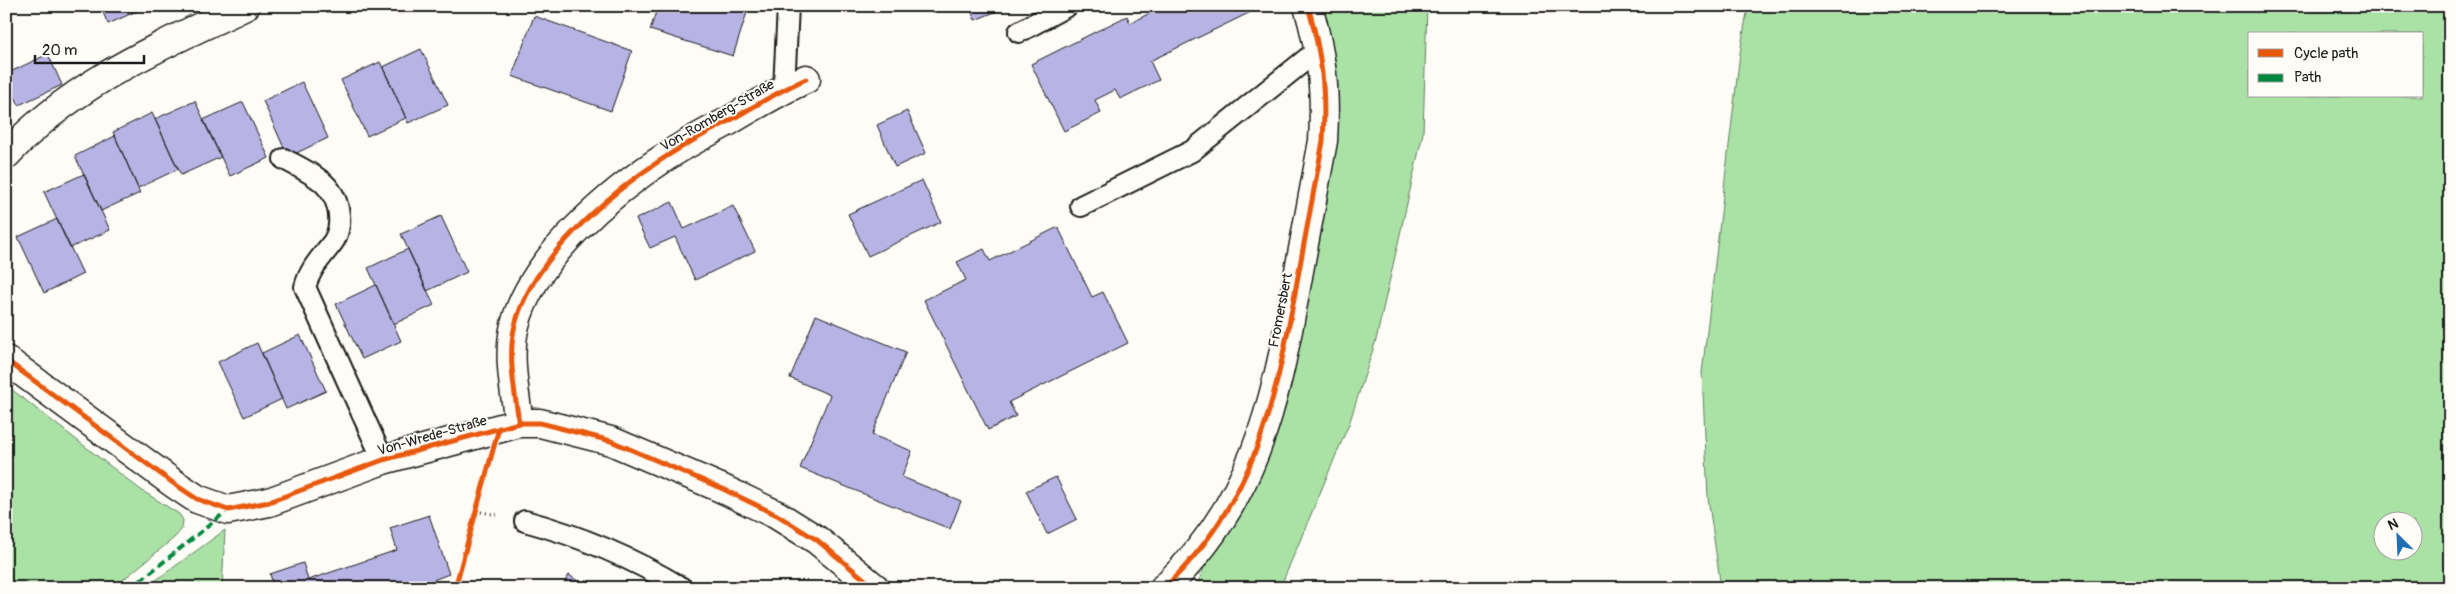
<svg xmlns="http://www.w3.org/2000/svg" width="2456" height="594" viewBox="0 0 2456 594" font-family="Pangolin,sans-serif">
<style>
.green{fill:#aae2a6;stroke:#637f61;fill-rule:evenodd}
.building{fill:#b7b3e5;stroke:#1c1c1c}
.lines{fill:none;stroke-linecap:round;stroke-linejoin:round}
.service-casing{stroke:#1c1c1c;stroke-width:24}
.minor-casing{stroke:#1c1c1c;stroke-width:31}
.path{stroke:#1c1c1c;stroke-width:3;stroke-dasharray:1 4;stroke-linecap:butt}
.service{stroke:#fdfcf7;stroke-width:20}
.minor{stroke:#fdfcf7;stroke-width:28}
.quiet{stroke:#00873e;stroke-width:4;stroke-dasharray:8 4;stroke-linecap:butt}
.cycleway-casing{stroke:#fdfcf7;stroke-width:8}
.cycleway{stroke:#e8590c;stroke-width:5}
.labels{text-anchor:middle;stroke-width:4;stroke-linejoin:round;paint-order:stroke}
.street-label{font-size:14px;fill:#1c1c1c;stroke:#fdfcf7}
</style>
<rect width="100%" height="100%" fill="#fdfcf7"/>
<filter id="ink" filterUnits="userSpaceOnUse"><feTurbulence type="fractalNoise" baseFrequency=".02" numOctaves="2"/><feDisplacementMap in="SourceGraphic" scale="10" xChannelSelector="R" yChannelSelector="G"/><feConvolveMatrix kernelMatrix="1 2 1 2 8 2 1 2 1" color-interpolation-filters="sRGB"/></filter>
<g filter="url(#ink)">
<!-- green -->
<path class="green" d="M1319,6H1427L1423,133L1376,340L1349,424L1283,581L1279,588H1196L1302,317Z
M1748,6H2450V588H1721L1708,497L1702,373L1740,53ZM2250,34H2422V96H2250ZM2384,522H2414V552H2384Z
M6,385L141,490L179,514L183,520L182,529L174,538L113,588H6Z
M225,530L222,588H145Z"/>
<!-- building -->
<path class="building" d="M100,6H135L137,11L108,24Z
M658,6H749L733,56L650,30Z
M969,6H1005V8L975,20Z
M1164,6H1253L1255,10L1150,61L1159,80L1120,99L1115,90L1095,100L1101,113L1064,131L1031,64L1127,16L1130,23Z
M534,16L632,51L611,111L512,76Z
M421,49L448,105L408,123L383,67Z
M48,54L62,85L19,105L6,79V74Z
M380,62L406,118L367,136L341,80Z
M302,82L328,138L288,157L263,101Z
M195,101L221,157L181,175L155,119Z
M243,102L269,158L230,176L203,120Z
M907,111L926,153L895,167L877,125Z
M152,113L178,169L138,188L113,132Z
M115,136L140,193L101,211L75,156Z
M84,174L110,230L70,248L44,192Z
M922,180L941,222L868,256L848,214Z
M672,202L684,229L733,206L755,251L695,280L675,237L650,248L636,219Z
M441,216L467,272L427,291L401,234Z
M57,219L83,274L44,293L18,237Z
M1058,227L1092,297L1103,292L1128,343L1009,402L1016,416L988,430L924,300L966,280L957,262L984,249L990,261Z
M408,249L434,305L394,324L368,268Z
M376,285L401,341L362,359L336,304Z
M816,315L906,352L872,435L912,451L902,477L961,501L950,529L800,468L830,395L790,378Z
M300,335L326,391L286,409L262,353Z
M257,343L282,399L244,417L218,362Z
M1056,477L1077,519L1047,534L1026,491Z
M429,515L449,574L428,582L430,588H274L270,574L303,563L308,580L397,550L390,528Z
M569,575L588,588H561Z"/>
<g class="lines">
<!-- service casing -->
<g class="service-casing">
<path id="service" d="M1019,32L1067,6
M784,89L788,6
M284,159C310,173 337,183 339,216C340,224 338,235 333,242C322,257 310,268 305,287L383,460
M1081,206L1192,151L1319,49
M525,521C581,536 632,558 682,588"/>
</g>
<!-- minor casing -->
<g class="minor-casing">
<path id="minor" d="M6,155C74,82 157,48 245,6
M6,360L173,483L197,499L228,510L269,502L383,460L519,423H540L611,441L723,489L777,515L817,540L875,588
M519,423C515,392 507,356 515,325C532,258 611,192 667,156C687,143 708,132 729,121C754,106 779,91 806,79
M1164,588C1253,504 1274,408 1295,293C1304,242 1314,191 1323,141C1326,90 1322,55 1308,6"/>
</g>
<!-- path -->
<path class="path" d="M476,511L497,515"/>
<!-- service -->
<use href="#service" class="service"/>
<!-- minor -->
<use href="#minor" class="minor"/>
<!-- quiet -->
<path class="quiet" d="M131,588L228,510"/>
<!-- cycleway casing -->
<g class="cycleway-casing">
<path id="cycleway" d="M6,360L173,483L197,499L228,510L269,502L383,460L519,423H540L611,441L723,489L777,515L817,540L875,588
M519,423C515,392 507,356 515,325C532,258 611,192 667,156C687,143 708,132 729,121C754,106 779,91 806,79
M455,588L499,428
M1164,588C1253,504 1274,408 1295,293C1304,242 1314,191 1323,141C1326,90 1322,55 1308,6"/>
</g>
<!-- cycleway -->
<use href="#cycleway" class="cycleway"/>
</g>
</g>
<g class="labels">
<!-- street labels -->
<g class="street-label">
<text transform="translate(717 115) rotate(-30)" y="5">Von-Romberg-Straße</text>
<text transform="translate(1280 310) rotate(-79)" y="5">Fromersbert</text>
<text transform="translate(432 435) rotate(-16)" y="5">Von-Wrede-Straße</text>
</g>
</g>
<!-- margin -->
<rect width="2456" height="594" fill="none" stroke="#fdfcf7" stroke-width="25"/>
<rect x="12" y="12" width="2431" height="569" fill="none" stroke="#1c1c1c" stroke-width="2" filter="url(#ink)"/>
<!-- legend -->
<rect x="2248" y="32" width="175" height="65" fill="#fdfcf7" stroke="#a3a29f"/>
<rect x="2258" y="49" width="25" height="8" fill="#e8590c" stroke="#a3a29f"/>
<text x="2294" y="58" font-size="15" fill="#1c1c1c">Cycle path</text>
<rect x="2258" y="74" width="25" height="8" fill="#00873e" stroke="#a3a29f"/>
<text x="2294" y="82" font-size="15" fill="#1c1c1c">Path</text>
<!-- north arrow -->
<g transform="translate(2398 536) rotate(336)"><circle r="24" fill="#fdfcf7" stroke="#a3a29f"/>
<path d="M0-4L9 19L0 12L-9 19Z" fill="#1f6fb2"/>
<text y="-8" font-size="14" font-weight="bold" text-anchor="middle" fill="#1c1c1c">N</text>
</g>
<!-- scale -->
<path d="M35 55v8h109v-8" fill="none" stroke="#1c1c1c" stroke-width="2.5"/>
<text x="42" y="55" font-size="15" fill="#1c1c1c" stroke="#fdfcf7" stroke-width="4" paint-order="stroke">20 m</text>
</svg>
